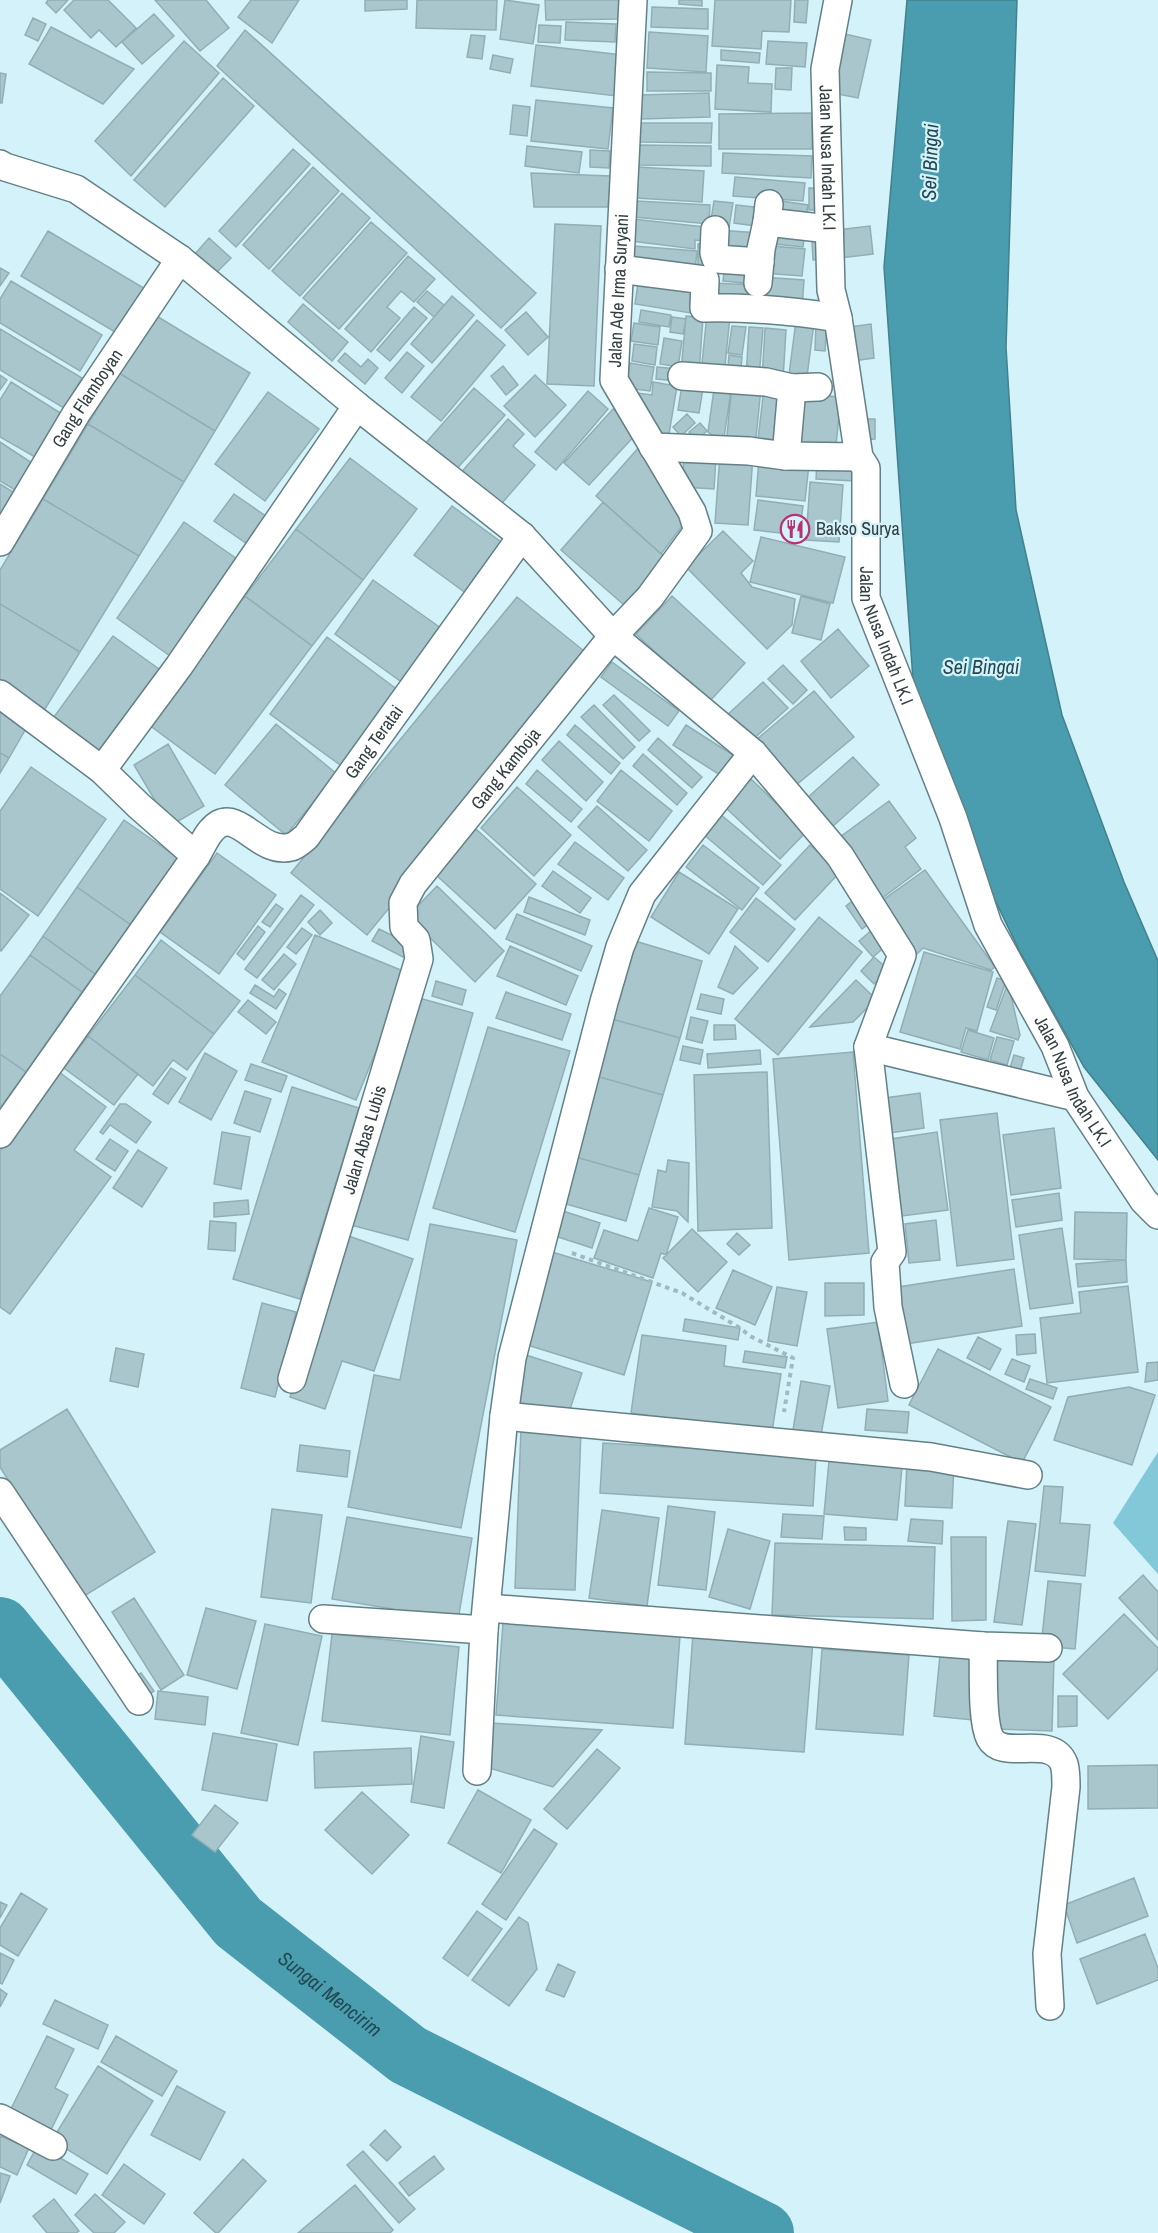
<svg xmlns="http://www.w3.org/2000/svg" width="1158" height="2233" viewBox="0 0 1158 2233" font-family="'Archivo Narrow',sans-serif">
<style>
.green{fill:#83c8d8}
.water{fill:#499daf;stroke:#42818e;stroke-width:1.5}
.lines{fill:none;stroke-linecap:round;stroke-linejoin:round}
.river{stroke:#499daf;stroke-width:62}
.building{fill:#a9c6cd;stroke:#92aeb5;stroke-width:1.5}
.minor-casing{stroke:#648086;stroke-width:30}
.path{stroke:#a1b9bf;stroke-width:4;stroke-dasharray:4.5 4.5;stroke-linecap:butt}
.minor{stroke:#fff;stroke-width:27}
.labels{text-anchor:middle;stroke-width:4.5;stroke-linejoin:round;paint-order:stroke}
.street-label{font-size:18px;fill:#333f42;stroke:#d4f2f9}
.poi-label{font-size:18px;fill:#333f42;stroke:#d4f2f9;text-anchor:start}
.water-label{font-size:20px;font-style:italic;fill:#224851;stroke:#d4f2f9}
</style>
<rect width="100%" height="100%" fill="#d4f2f9"/>
<!-- green -->
<path class="green" d="M1158,1452V1574L1113,1523Z"/>
<!-- water -->
<path class="water" d="M907,0H1017L1006,347L1016,510L1062,715L1124,882L1158,961V1160L1084,1067L1019,950L961,829L913,680L884,267Z"/>
<g class="lines">
<!-- river -->
<path class="river" id="s1" d="M0,1628L238,1922L408,2055L763,2233"/>
</g>
<!-- building -->
<path class="building" d="M48,0H68L56,13L46,3Z
M74,0H108L136,28L116,47L99,30L91,38L64,10Z
M155,0H206L229,28L200,51Z
M251,0H299L272,43L238,17Z
M365,0H407V9L365,11Z
M417,0H497L496,30L416,28Z
M505,0L539,5L533,44L500,39Z
M545,0H620L621,19L546,20Z
M679,0H702V6L679,4Z
M715,0H791L789,32L762,31L761,49L712,46Z
M795,0H808L806,23L794,22Z
M652,7L708,9V29L651,27Z
M154,14L174,36L142,64L122,42Z
M33,18L46,24L38,41L25,35Z
M566,22L616,24L615,42L565,40Z
M539,25L561,26L560,43L538,42Z
M51,27L134,69L103,104L29,64Z
M245,30L536,293L501,328L217,66Z
M649,32L708,36L706,72L647,68Z
M845,34L871,40L858,98L832,93Z
M471,35L485,36L482,59L467,57Z
M184,41L219,73L131,176L95,141Z
M768,41L807,43L805,67L766,64Z
M536,45L622,55L617,96L531,86Z
M721,50L760,53L759,63L721,60Z
M493,55L513,59L510,73L490,69Z
M717,65L749,67L748,83L772,84L771,112L715,109Z
M776,68H792L791,90L775,89Z
M647,72L711,73V91H647Z
M0,73L6,74L2,103H0Z
M223,78L254,106L165,207L134,180Z
M709,93L710,117L641,119L640,95Z
M536,100L613,108L608,149L531,141Z
M513,105L530,107L527,136L510,134Z
M812,113V149H719V114Z
M640,123H712L711,143L640,142Z
M639,145L711,146V166L639,165Z
M527,146L582,152L579,173L525,166Z
M293,149L310,164L236,247L219,231Z
M590,150L610,151L609,168L590,167Z
M723,153L812,156L811,178L722,173Z
M313,167L339,191L269,269L243,245Z
M638,167L704,171L702,202L636,198Z
M531,173L611,176L608,207H534Z
M735,177L805,183L803,201L733,196Z
M809,188H820L819,210H809Z
M342,193L370,218L300,296L272,271Z
M775,200L808,205L805,223L772,218Z
M636,201L710,205L709,224L634,217Z
M714,201L733,203L729,228L710,226Z
M736,205L765,208L763,227L734,223Z
M633,219L713,228L712,242L695,240V249L631,241Z
M371,222L407,253L339,329L303,298Z
M555,224L601,226L594,386L547,384Z
M768,225L805,230L803,247L766,243Z
M870,226L873,254L840,258L837,230Z
M718,230L760,233L758,257L716,255Z
M48,231L147,290L120,335L21,276Z
M209,238L231,258L216,273L195,254Z
M821,241L822,259L813,260L812,242Z
M712,243V270L698,271V244Z
M763,245L805,249L802,276L761,273Z
M634,246L697,251L695,271L633,265Z
M408,256L435,279L414,302L401,291L387,307L400,318L371,352L345,329Z
M725,263L757,265L755,284L723,281Z
M0,268L9,273L0,286Z
M639,276L700,286L697,314L635,304Z
M761,277L804,280L802,309L758,305Z
M11,281L102,335L80,371L0,323V299Z
M711,283L756,285L755,306L710,303Z
M427,291L444,305L434,317L417,302Z
M452,296L474,315L432,363L411,344Z
M303,304L348,342L332,361L288,322Z
M414,307L427,318L390,361L377,350Z
M641,310L671,315L669,327L639,322Z
M526,312L548,337L528,355L505,330Z
M707,314L730,316L724,376L701,373Z
M155,315L250,373L215,431L119,373Z
M686,316L703,318L699,373L681,371Z
M672,317L686,319L683,334L670,332Z
M477,320L505,345L441,421L411,397Z
M796,321L814,323L806,384L788,382Z
M816,321L827,322L825,351L815,350Z
M634,323L660,327L658,345L631,341Z
M871,324L874,358L853,361L850,327Z
M732,326L746,327L742,355L728,353Z
M749,327L763,328L759,378L746,377Z
M765,328L786,330L783,380L762,379Z
M0,329L82,378L64,408L0,370Z
M664,338L682,341L678,367L660,364Z
M634,344L657,347L655,365L632,361Z
M407,352L424,366L402,393L385,378Z
M345,353L361,367L368,359L378,368L365,384L338,361Z
M729,355L742,357L740,377H727Z
M630,363L654,367L650,391L626,388Z
M503,366L518,385L506,395L491,376Z
M657,367L678,369L677,381L656,379Z
M119,373L215,431L184,482L88,424Z
M0,375L7,380L0,390Z
M535,375L566,405L535,437L504,406Z
M683,379L704,382L699,413L678,410Z
M11,382L62,414L35,457L0,437V400Z
M653,382L677,386L668,440L655,433L629,392L652,395Z
M715,382L732,384L723,444L708,432Z
M732,385L761,388L755,448L726,445Z
M474,388L505,415L454,472L424,445Z
M764,388L789,390L782,451L757,448Z
M588,391L608,409L556,470L535,452Z
M268,392L319,429L265,501L215,464Z
M795,394L841,397L835,455L790,451Z
M613,409L638,432L589,485L564,463Z
M687,414L695,423L681,436L673,427Z
M508,419L524,434L513,446L535,465L496,510L458,476Z
M859,419H875V439L861,440Z
M700,423L707,431L696,441L689,432Z
M88,424L184,482L139,556L43,499Z
M0,442L32,463L15,490L0,481Z
M640,446L689,517L661,554L596,496Z
M720,454L753,456L748,525L715,523Z
M684,455L716,457L714,489L682,487Z
M350,458L417,509L363,580L296,529Z
M759,459L809,464L805,501L756,496Z
M817,461L856,463L855,481L816,479Z
M810,482L843,485L839,542L806,540Z
M0,484L21,497L0,530Z
M234,494L270,519L250,546L214,521Z
M43,499L139,556L80,652L0,604V570Z
M758,500L803,506L799,535L754,530Z
M603,502L666,558L624,605L561,550Z
M452,506L519,555L482,605L414,555Z
M184,522L237,559L170,656L117,618Z
M296,529L363,580L312,646L245,596Z
M723,531L753,561L741,573L752,587L795,599L792,625L767,649L686,567Z
M761,537L845,557L833,603L750,582Z
M373,580L445,631L407,686L335,634Z
M245,596L312,646L215,774L148,724Z
M672,596L745,663L709,702L636,634Z
M801,596L830,604L821,640L792,633Z
M517,597L594,659L367,935L291,873Z
M0,604L80,652L45,709L0,682Z
M838,629L869,666L831,698L801,661Z
M113,636L163,672L101,757L51,721Z
M327,637L399,691L343,767L270,714Z
M612,662L679,711L668,726L601,677Z
M783,665L807,690L793,704L768,679Z
M763,682L788,708L750,742L726,716Z
M814,691L854,737L789,791L750,745Z
M614,695L650,731L639,741L603,705Z
M594,705L635,747L623,759L581,717Z
M0,709L28,725L9,758L0,753Z
M276,724L337,774L286,835L225,785Z
M575,725L620,763L611,774L567,735Z
M686,725L733,755L720,775L673,745Z
M658,738L702,777L692,788L648,750Z
M559,741L603,782L586,801L542,760Z
M168,744L204,806L170,826L134,765Z
M0,753L9,758L0,773Z
M643,754L687,793L677,805L633,766Z
M853,757L879,785L832,827L806,799Z
M31,767L106,819L38,916L0,889V811Z
M537,770L582,809L571,822L526,784Z
M621,770L672,811L649,841L597,801Z
M751,779L806,832L780,859L725,807Z
M517,787L571,835L534,876L481,828Z
M889,801L916,838L905,847L921,869L881,899L836,840Z
M597,806L647,850L628,871L578,827Z
M720,814L781,865L763,885L703,834Z
M124,820L178,858L131,925L77,887Z
M476,829L536,884L495,929L435,874Z
M575,842L624,878L608,900L558,864Z
M703,845L759,888L742,910L686,867Z
M810,845L840,872L795,920L765,893Z
M217,853L276,895L219,974L160,932Z
M925,870L995,967L991,970L923,948L916,955L876,905Z
M553,871L591,898L580,913L542,886Z
M679,872L738,909L709,954L651,917Z
M437,886L504,951L475,982L408,916Z
M77,887L131,925L95,974L43,936Z
M0,893L29,915L1,951L0,950Z
M301,895L314,905L257,978L245,969Z
M859,896L876,919L862,929L846,906Z
M529,897L590,920L585,935L524,912Z
M756,898L795,929L768,962L730,932Z
M276,904L283,909L270,927L262,922Z
M320,910L332,923L320,935L308,922Z
M517,914L592,946L581,971L506,939Z
M819,917L862,952L778,1055L735,1019Z
M258,926L265,932L244,960L237,954Z
M302,928L312,935L296,954L287,947Z
M379,929L410,944L403,957L372,941Z
M873,929L887,945L873,957L859,941Z
M315,935L408,973L356,1100L262,1062Z
M43,936L95,974L82,992L30,955Z
M161,940L240,1001L214,1034L135,975Z
M635,941L702,961L680,1038L612,1019Z
M510,946L578,976L566,1005L497,976Z
M735,946L758,968L733,994L718,987Z
M924,952L993,972L977,1031L966,1028L960,1049L900,1032Z
M284,954L296,964L274,990L262,980Z
M30,955L82,992L26,1072L0,1054V996Z
M874,957L888,969L874,984L861,971Z
M135,975L214,1034L187,1070L173,1060L153,1086L88,1036Z
M997,978L1006,981L996,1010L987,1007Z
M856,980L876,999L853,1022L810,1027Z
M436,981L466,990L462,1005L432,996Z
M1008,983L1020,1035L1018,1040L990,1031Z
M255,985L274,997L279,989L286,994L276,1009L250,993Z
M506,992L571,1014L562,1040L496,1018Z
M701,994L724,999L721,1014L697,1009Z
M412,996L473,1013L408,1240L347,1224Z
M248,1000L276,1022L266,1034L238,1012Z
M691,1017L708,1021L702,1043L686,1039Z
M612,1019L680,1038L663,1095L596,1076Z
M714,1025H735L736,1039L714,1040Z
M488,1027L570,1051L515,1232L433,1208Z
M968,1030L994,1038L988,1060L961,1052Z
M88,1036L138,1074L114,1105L64,1068Z
M997,1037L1014,1041L1007,1065L990,1060Z
M683,1046L703,1050L700,1064L680,1060Z
M760,1050L761,1064L708,1068L707,1054Z
M853,1052L869,1253L789,1260L773,1059Z
M205,1053L237,1071L211,1120L179,1102Z
M0,1054L26,1072L0,1108Z
M1014,1055L1024,1058L1020,1071L1010,1068Z
M251,1064L287,1076L281,1092L245,1080Z
M171,1068L186,1078L168,1104L153,1094Z
M59,1072L106,1107L74,1150L111,1177L10,1314L0,1307V1151Z
M767,1072L772,1228L698,1231L694,1075Z
M596,1076L663,1095L639,1175L572,1156Z
M292,1087L359,1108L300,1299L233,1279Z
M245,1091L271,1099L260,1132L234,1123Z
M920,1093L924,1128L890,1133L885,1098Z
M120,1104H126L151,1122L136,1143L110,1125L103,1134L100,1132Z
M997,1113L1014,1259L957,1266L940,1120Z
M1054,1128L1061,1188L1011,1195L1003,1135Z
M222,1132L250,1137L241,1189L214,1184Z
M937,1132L948,1210L902,1216L891,1139Z
M110,1139L128,1151L115,1171L96,1159Z
M138,1150L167,1168L142,1207L113,1188Z
M572,1156L639,1175L626,1221L559,1202Z
M668,1160L689,1163L688,1222L677,1211L652,1207L658,1170L666,1172Z
M1059,1193L1062,1220L1016,1227L1012,1200Z
M248,1200L249,1214L214,1217V1203Z
M649,1208L678,1217L666,1255L661,1253L653,1278L594,1258L604,1230L638,1241Z
M563,1211L600,1223L592,1248L555,1236Z
M1075,1212L1127,1213L1126,1260L1074,1259Z
M936,1220L940,1260L909,1263L905,1224Z
M210,1221L236,1223L235,1251L208,1249Z
M430,1224L517,1240L461,1528L348,1507L374,1375L400,1380Z
M1062,1228L1073,1303L1030,1309L1019,1235Z
M692,1229L727,1262L698,1292L663,1258Z
M737,1233L750,1245L739,1255L727,1244Z
M346,1235L413,1259L374,1371L342,1361L325,1409L290,1397Z
M552,1252L652,1282L624,1375L524,1344Z
M1126,1260L1127,1282L1078,1287L1076,1264Z
M1014,1269L1022,1326L900,1345L892,1288Z
M733,1270L772,1287L755,1325L716,1308Z
M825,1283H864V1315L825,1316Z
M1128,1286L1138,1372L1047,1383L1040,1318L1081,1313L1079,1292Z
M777,1287L807,1292L797,1346L768,1341Z
M262,1303L296,1312L275,1397L241,1388Z
M685,1319L740,1328L738,1340L683,1331Z
M878,1322L888,1401L838,1408L827,1329Z
M1035,1334L1036,1353L1017,1355L1016,1335Z
M642,1335L726,1346L724,1366L781,1374L772,1432L631,1413Z
M978,1337L1001,1349L990,1370L967,1358Z
M116,1348L144,1354L138,1387L110,1381Z
M938,1349L1051,1407L1022,1463L909,1405Z
M745,1351L787,1357L785,1368L743,1362Z
M526,1355L582,1373L567,1418L511,1400Z
M1012,1359L1030,1366L1024,1382L1005,1374Z
M1158,1362V1380L1145,1382L1147,1363Z
M1030,1379L1057,1388L1053,1399L1026,1389Z
M801,1381L830,1386L821,1435L793,1430Z
M1129,1387L1155,1395L1132,1465L1054,1440L1068,1397Z
M67,1409L155,1552L81,1598L0,1467V1450Z
M867,1409L909,1412L907,1433L865,1430Z
M521,1429L581,1431L575,1590L515,1588Z
M603,1443L816,1456L813,1506L600,1493Z
M300,1445L350,1451L347,1477L297,1471Z
M829,1461L902,1467L897,1520L824,1514Z
M907,1462L954,1463L952,1508L905,1506Z
M1044,1486L1063,1487L1060,1523L1090,1525L1085,1576L1035,1571Z
M668,1506L715,1512L706,1590L658,1585Z
M272,1509L322,1515L311,1603L261,1597Z
M602,1510L659,1518L647,1606L589,1598Z
M783,1514L824,1516L822,1539L781,1537Z
M347,1517L472,1538L458,1620L332,1599Z
M911,1519L943,1521L942,1544L908,1541Z
M1008,1521L1036,1524L1022,1625L994,1622Z
M844,1527L866,1528V1540H845Z
M728,1529L770,1541L750,1609L709,1597Z
M951,1537H986V1620L952,1621Z
M775,1543L935,1547L933,1619L772,1615Z
M1143,1575L1158,1592V1640L1119,1598Z
M1048,1581L1081,1584L1075,1649L1041,1646Z
M134,1598L184,1675L161,1690L112,1612Z
M206,1608L256,1621L237,1689L187,1675Z
M1124,1614L1158,1648V1669L1108,1719L1063,1674Z
M503,1623L680,1636L673,1728L496,1715Z
M265,1624L322,1636L298,1745L241,1733Z
M693,1633L813,1641L804,1752L685,1744Z
M332,1634L459,1647L450,1735L322,1721Z
M941,1645L980,1649L973,1720L934,1716Z
M822,1649L909,1655L903,1735L816,1729Z
M997,1657H1054L1052,1731L994,1729Z
M141,1673L154,1691L145,1697L131,1679Z
M158,1691L208,1697L205,1725L155,1719Z
M1058,1696H1077V1726L1058,1727Z
M491,1723L602,1730L553,1787L486,1767Z
M213,1733L277,1744L267,1801L202,1790Z
M421,1736L454,1742L444,1808L411,1802Z
M411,1748L412,1784L315,1788L314,1752Z
M597,1749L620,1768L567,1829L544,1809Z
M1158,1765V1808L1088,1809V1766Z
M478,1790L531,1820L501,1873L448,1843Z
M362,1792L409,1835L372,1874L325,1830Z
M215,1805L238,1823L215,1852L192,1835Z
M534,1829L557,1844L506,1920L482,1904Z
M1134,1878L1148,1916L1077,1943L1064,1905Z
M21,1893L47,1909L18,1956L0,1945V1928Z
M0,1902L7,1905L0,1918Z
M477,1911L502,1929L468,1976L443,1958Z
M519,1917L528,1923L537,1969L509,2006L472,1980Z
M1145,1934L1158,1968V1980L1097,2004L1080,1959Z
M0,1953L14,1960L2,1984L0,1983Z
M558,1964L575,1972L564,1997L546,1990Z
M0,1989L7,1994L0,2007Z
M55,2000L108,2025L98,2049L43,2024Z
M47,2036L74,2049L55,2088L68,2095L48,2136L7,2117Z
M116,2036L177,2071L162,2096L101,2062Z
M98,2066L153,2101L107,2174L52,2140Z
M177,2086L225,2112L200,2160L151,2135Z
M385,2130L401,2147L387,2161L370,2145Z
M0,2136L29,2148L17,2175L0,2167Z
M38,2145L88,2174L76,2194L27,2165Z
M363,2151L415,2209L399,2223L347,2165Z
M434,2156L444,2169L409,2196L399,2183Z
M243,2159L266,2181L218,2233H216L194,2213Z
M124,2164L165,2194L144,2224L102,2195Z
M0,2173L10,2176L0,2203Z
M355,2185L393,2230L390,2233H298Z
M95,2194L125,2222L114,2233H94L75,2215Z
M54,2199L79,2231L76,2233H47L33,2216Z"/>
<g class="lines">
<!-- minor casing -->
<g class="minor-casing">
<g id="minor">
<path id="s2" d="M838,0L825,69L831,290L838,318L859,457L866,468V598L953,818L988,925L1055,1046L1075,1097L1144,1201L1158,1215"/>
<path d="M0,164L5,167L76,189L180,259L357,406L522,536L613,636L753,753L840,856L902,955L868,1047L892,1252L885,1262L888,1307L904,1384"/>
<path d="M769,204L767,222L829,229"/>
<path d="M715,230L714,253L716,259L760,262"/>
<path d="M619,269L705,280L704,308C749,307 794,311 838,318"/>
<path d="M758,283L761,249L767,222"/>
<path d="M682,376L766,382L792,388L786,456"/>
<path d="M792,388L818,387"/>
<path d="M653,447L749,451L786,456L859,457"/>
<path id="s3" d="M0,542L76,414L180,259"/>
<path d="M0,694L102,770L139,806L196,856"/>
<path d="M102,770L179,666L357,406"/>
<path d="M868,1047L1075,1097"/>
<path id="s4" d="M0,1134L196,856C201,848 205,838 211,831C236,801 257,856 291,847C296,846 302,840 306,837L522,536"/>
<path id="s5" d="M292,1379L419,959L416,940L404,927L403,903L413,884L613,636L650,597L698,531L692,512L614,380L633,0"/>
<path d="M504,1416L931,1457L1028,1475"/>
<path d="M0,1492L139,1701"/>
<path d="M487,1608L983,1646L1048,1648"/>
<path d="M323,1619L484,1630L504,1416L512,1358L604,1002L620,947L642,894L753,753"/>
<path d="M983,1646C984,1668 981,1720 990,1738C1003,1762 1052,1733 1064,1764C1066,1770 1066,1780 1066,1787L1047,1954L1050,2006"/>
<path d="M477,1771L484,1630"/>
<path d="M0,2118L53,2146"/>
</g>
</g>
<!-- path -->
<path class="path" d="M572,1253L682,1293L740,1328L750,1336L793,1358L784,1412"/>
<!-- minor -->
<use href="#minor" class="minor"/>
</g>
<!-- icons -->
<defs>
<g id="restaurant-ring" transform="scale(1.5)"><circle r="9.5" fill="#d4f2f9" stroke="#b83172" stroke-width="1.5"/><path d="M-5-6h1v4h1v-4h1v4h1v-4h1v5L-1.5 .5V6h-2V.5L-5-1ZM5-6V6H3V1.5H1.5Q1.5-4 5-6Z" fill="#b83172"/></g>
</defs>
<g fill-rule="evenodd">
<use href="#restaurant-ring" x="795" y="529"/>
</g>
<g class="labels">
<!-- street labels -->
<g class="street-label">
<text dy="6" stroke="none"><textPath href="#s2" startOffset="159">Jalan Nusa Indah LK.I</textPath></text>
<text dy="6" stroke="none"><textPath href="#s5" startOffset="1238">Jalan Ade Irma Suryani</textPath></text>
<text dy="6" stroke="none"><textPath href="#s3" startOffset="168">Gang Flamboyan</textPath></text>
<text dy="6" stroke="none"><textPath href="#s2" startOffset="645">Jalan Nusa Indah LK.I</textPath></text>
<text dy="6" stroke="none"><textPath href="#s4" startOffset="594">Gang Teratai</textPath></text>
<text dy="6" stroke="none"><textPath href="#s5" startOffset="669">Gang Kamboja</textPath></text>
<text dy="6" stroke="none"><textPath href="#s2" startOffset="1131">Jalan Nusa Indah LK.I</textPath></text>
<text dy="6" stroke="none"><textPath href="#s5" startOffset="250">Jalan Abas Lubis</textPath></text>
</g>
<!-- poi labels -->
<g class="poi-label">
<text x="816" y="535">Bakso Surya</text>
</g>
<!-- water labels -->
<g class="water-label">
<text transform="translate(930 162) rotate(-88)" y="7">Sei Bingai</text>
<text x="981" y="674">Sei Bingai</text>
<text dy="7" stroke="none"><textPath href="#s1" startOffset="495">Sungai Mencirim</textPath></text>
</g>
</g>
</svg>
